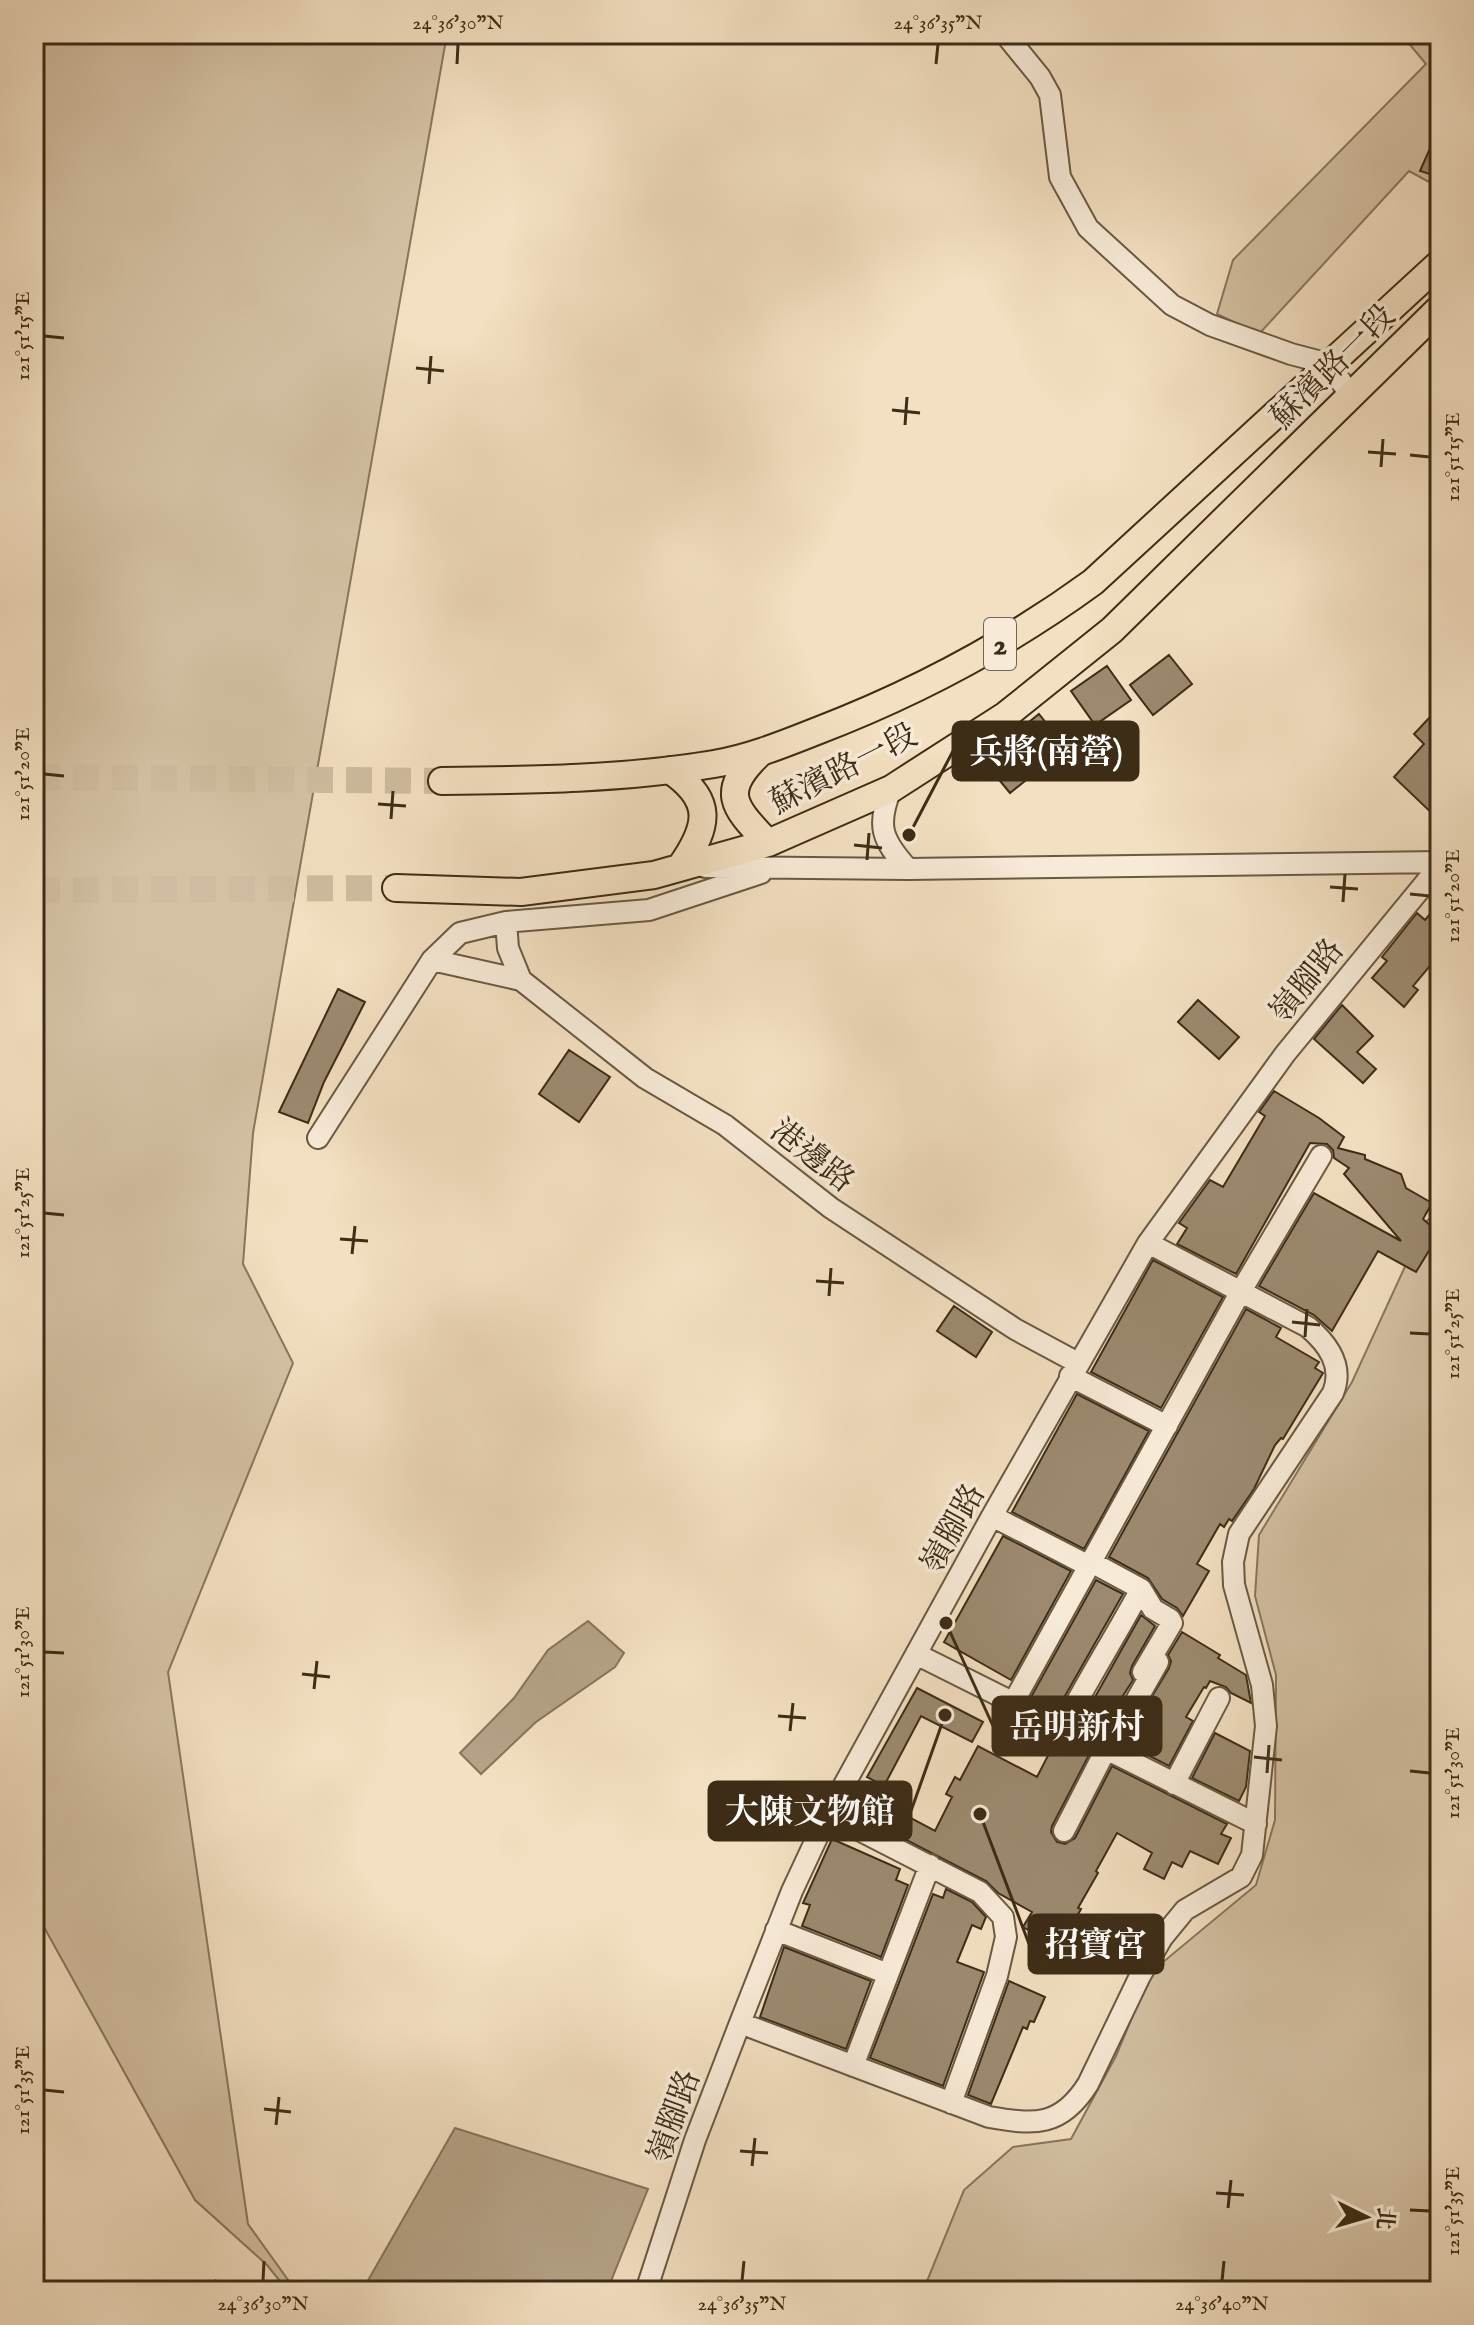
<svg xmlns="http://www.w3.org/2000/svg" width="1474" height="2325" viewBox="0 0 1474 2325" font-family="'IM FELL English','Noto Serif TC',serif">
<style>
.green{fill:#d4c1a4;stroke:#88765d;stroke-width:2}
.water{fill:#b5a287;stroke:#85735a;stroke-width:2}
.building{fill:#9c896f;stroke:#3d2c16;stroke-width:2}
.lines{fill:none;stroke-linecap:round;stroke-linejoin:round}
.major-tunnel{stroke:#cfbb9f;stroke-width:26;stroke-dasharray:26 13;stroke-linecap:butt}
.minor-casing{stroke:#6a5941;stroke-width:24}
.major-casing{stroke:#3d2c16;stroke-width:30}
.path{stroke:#3d2c16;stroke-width:4;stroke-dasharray:2 4;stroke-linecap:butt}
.minor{stroke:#f7ead7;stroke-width:20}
.major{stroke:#f3dfc1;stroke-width:26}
.ticks{fill:none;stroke:#3d2c16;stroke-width:3}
.labels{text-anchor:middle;stroke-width:7;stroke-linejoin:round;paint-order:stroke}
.shield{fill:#f7ead7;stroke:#756550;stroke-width:2}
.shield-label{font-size:30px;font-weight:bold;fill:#3d2c16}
.street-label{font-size:32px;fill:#3d2c16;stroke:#f7ead7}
.leader{fill:none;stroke:#3d2c16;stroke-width:3}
.callout-dot{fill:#3d2c16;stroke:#f7ead7;stroke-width:3}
.callout{fill:#3d2c16;stroke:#3d2c16;stroke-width:3}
.callout-label{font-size:34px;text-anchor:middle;font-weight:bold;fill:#fff}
.neatline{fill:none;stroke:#3d2c16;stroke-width:3}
.ticks-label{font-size:20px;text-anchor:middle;fill:#3d2c16}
</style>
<rect width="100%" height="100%" fill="#f3dfc1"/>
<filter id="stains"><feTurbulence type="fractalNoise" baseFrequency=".0025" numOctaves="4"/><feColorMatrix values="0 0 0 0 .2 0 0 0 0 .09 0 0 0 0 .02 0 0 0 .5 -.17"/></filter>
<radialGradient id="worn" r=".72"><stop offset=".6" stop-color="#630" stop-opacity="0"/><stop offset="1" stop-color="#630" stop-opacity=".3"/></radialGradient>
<!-- green -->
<path class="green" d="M34,34H447L253,1133L243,1264L293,1363L168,1672L248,2224L296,2291H288L267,2265L195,2200L34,1909Z
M1401,34H1440V188L1409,171L1259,334L1217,314L1233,260L1426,64Z
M1440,1207V2291H923L964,2190L1013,2147L1071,2139L1116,2056L1151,1972L1256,1885L1275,1820L1276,1675L1255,1596L1259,1535L1352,1382L1425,1223Z"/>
<!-- water -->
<path class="water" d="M588,1621L624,1653L615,1667L536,1722L481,1774L460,1753L514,1698L548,1650Z
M455,2128L648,2189L607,2291H362Z"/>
<!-- building -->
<path class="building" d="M1440,126V166L1436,176L1420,171Z
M1169,655L1192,684L1153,715L1130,685Z
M1107,666L1131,700L1095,725L1071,691Z
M1039,714L1066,748L1010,793L982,759Z
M1431,716L1440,725V821L1394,777L1424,744L1414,734Z
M1440,902V954L1413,986L1418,990L1404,1007L1372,978L1387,961L1382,957L1417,913L1425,920Z
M338,989L365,1002L324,1082L308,1123L279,1112Z
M1198,1000L1239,1037L1219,1059L1178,1022Z
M1342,1005L1373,1036L1357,1052L1376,1069L1363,1083L1314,1039Z
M569,1050L610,1077L579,1122L539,1094Z
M1274,1091L1319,1118L1344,1137L1338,1148L1365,1155V1159L1401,1174L1406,1188L1432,1203L1423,1219L1440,1234V1258L1430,1249L1416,1272L1378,1251L1332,1331L1314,1315L1259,1286L1314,1193L1401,1241L1344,1174L1349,1168L1334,1158L1333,1150L1327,1144L1310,1143L1236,1274L1177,1244L1187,1228L1179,1223L1210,1180L1223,1187L1265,1116L1259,1112Z
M1153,1260L1223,1297L1161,1408L1091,1372Z
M954,1306L992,1332L976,1357L937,1331Z
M1246,1309L1281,1328L1276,1337L1319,1362L1315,1368L1323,1373L1283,1439L1281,1438L1275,1445L1254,1489L1232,1521L1229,1519L1224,1527L1220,1524L1197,1564L1209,1571L1183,1616L1177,1608L1162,1599L1148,1578L1109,1557Z
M1077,1394L1149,1431L1084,1549L1012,1512Z
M1003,1536L1071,1571L1011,1680L944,1642Z
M1096,1580L1123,1594L1057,1710L1031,1697Z
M1141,1615L1155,1626L1132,1666L1130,1673L1133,1680L1100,1732L1081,1722Z
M1182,1632L1220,1655L1218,1658L1246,1675L1251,1703L1231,1693L1226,1687L1210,1681L1206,1688L1204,1687L1186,1717L1193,1721L1169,1766L1124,1743L1169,1668L1171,1661L1168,1655Z
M917,1688L983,1722L972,1742L921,1716L884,1786L867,1777Z
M1215,1733L1250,1751L1246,1787L1239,1801L1192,1778Z
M1056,1740L1089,1755L1052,1826L1051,1832L1057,1842L1065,1844L1075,1838L1112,1766L1227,1824L1221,1834L1231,1838L1218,1864L1190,1851L1182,1867L1172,1862L1164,1879L1144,1869L1152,1853L1117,1833L1096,1871L1098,1873L1078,1908L1081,1909L1059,1948L1023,1927L1032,1912L998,1893L986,1881L856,1814L866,1794L935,1831L952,1797L946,1794L955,1777L960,1780L978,1746L1037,1777Z
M832,1839L900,1869L896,1880L908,1885L881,1957L802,1926L810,1905L803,1903Z
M946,1889L972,1902L986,1917L981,1929L972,1925L957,1962L984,1972L943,2086L870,2058L933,1894L943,1898Z
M784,1947L871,1981L846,2049L760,2017Z
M1009,1981L1045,1997L1034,2022L1030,2021L1027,2029L1023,2027L991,2104L968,2095Z"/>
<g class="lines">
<!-- major-tunnel -->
<path class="major-tunnel" d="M34,777L442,781
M34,890L396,888"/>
<!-- minor casing -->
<g class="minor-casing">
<path id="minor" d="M1005,34L1040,77L1050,95L1060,177L1088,228L1172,305L1210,325L1291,354L1329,364L1351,396
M891,789C876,826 882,840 908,869
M705,867L908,869L1440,862
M506,922L508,948L521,980
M432,960L521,980L645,1078L725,1125L831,1208L1015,1329L1078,1363
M318,1138L432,960L460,933L506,922L649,910L761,873
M1070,1376L1167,1426
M992,1516L1089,1566
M1141,1589L1153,1609L1170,1619L1172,1623L1143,1672
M916,1654L1256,1824
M1013,1703L1241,1291L1321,1156
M1062,1729C1087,1681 1115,1637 1141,1589L1091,1562
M1174,1784L1219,1698
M828,1814L980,1892L1003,1917L1006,1937L997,1976L951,2103
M1064,1831L1117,1728L1125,1720L1158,1662
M776,1930L888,1974
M740,2023L989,2117C1035,2125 1061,2127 1088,2084L1140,1976L1162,1938L1185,1910L1241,1877L1252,1855L1266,1726L1262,1685L1234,1585L1233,1562L1239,1534L1333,1393C1344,1366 1328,1344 1308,1327L1148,1243
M853,2066L930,1865
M646,2291L695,2140L740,2023L792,1891L828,1814L992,1516L1148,1243L1285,1054L1440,865"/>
</g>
<!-- major casing -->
<g class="major-casing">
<path id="major" d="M759,754C718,793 735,808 768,843
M670,770C714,800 709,826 681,866
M442,781C533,780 624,779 714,764C750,758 784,744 817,731C916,693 1008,644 1093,582L1440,263
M396,888L521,892L654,875L768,843L891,789L1006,715L1112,630L1440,308"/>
</g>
<!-- path -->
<path class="path" d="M214,2280L219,2291"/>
<!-- minor -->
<use href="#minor" class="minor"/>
<!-- major -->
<use href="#major" class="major"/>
</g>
<!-- ticks -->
<path class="ticks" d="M457,64L458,44M936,64L938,44M44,336L64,338M416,368L444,371M429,384L431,356M892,410L920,413M905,425L907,397M1368,452L1396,454M1410,455L1430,457M1381,467L1383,439M44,774L64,776M378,804L406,806M391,819L393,791M854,845L882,848M867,860L869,833M1330,887L1358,889M1410,894L1430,896M1343,902L1345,874M44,1213L64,1215M340,1239L368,1241M352,1254L355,1226M816,1281L844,1283M829,1296L831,1268M1292,1322L1320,1325M1410,1333L1430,1334M1305,1337L1307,1309M44,1652L64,1653M302,1674L330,1677M314,1689L317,1661M778,1716L806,1718M790,1731L793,1703M1254,1757L1282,1760M1410,1771L1430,1773M1267,1773L1269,1745M44,2090L64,2092M264,2109L291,2112M276,2125L279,2097M740,2151L768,2153M752,2166L755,2138M1216,2193L1244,2195M1228,2208L1231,2180M1410,2210L1430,2211M263,2281L264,2261M742,2281L744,2261M1222,2281L1224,2261"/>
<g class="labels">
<!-- shield labels -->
<rect class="shield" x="984" y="618" width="32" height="52" rx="6"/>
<g class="shield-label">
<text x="1000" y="654">2</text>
</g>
<!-- street labels -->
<g class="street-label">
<text transform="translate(1332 366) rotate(-45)" y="11">蘇濱路一段</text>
<text transform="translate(843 768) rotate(-27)" y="11">蘇濱路一段</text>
<text transform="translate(1306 980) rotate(-51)" y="11">嶺腳路</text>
<text transform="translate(813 1155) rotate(38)" y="11">港邊路</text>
<text transform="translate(952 1528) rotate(-61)" y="11">嶺腳路</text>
<text transform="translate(673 2116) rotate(-70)" y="11">嶺腳路</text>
</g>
</g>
<!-- callouts -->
<path class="leader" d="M909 835L953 751M946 1623L993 1726M945 1715L911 1811M980 1814L1029 1944"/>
<g class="callout-dot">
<circle cx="909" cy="835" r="8"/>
<circle cx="946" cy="1623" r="8"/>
<circle cx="945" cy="1715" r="8"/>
<circle cx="980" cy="1814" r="8"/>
</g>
<g class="callout">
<rect x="953" y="722" width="185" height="58" rx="8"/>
<rect x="993" y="1697" width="168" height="58" rx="8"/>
<rect x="709" y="1782" width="202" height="58" rx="8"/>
<rect x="1029" y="1915" width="134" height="58" rx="8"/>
</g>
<g class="callout-label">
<text x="1046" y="763">兵將(南營)</text>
<text x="1077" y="1738">岳明新村</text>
<text x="810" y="1823">大陳文物館</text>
<text x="1096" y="1956">招寶宮</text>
</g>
<!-- margin -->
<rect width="1474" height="2325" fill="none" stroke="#f3dfc1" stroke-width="88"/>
<!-- north arrow -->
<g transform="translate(1366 2217) rotate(95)" stroke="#f7ead7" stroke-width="6" paint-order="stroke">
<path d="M0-6L14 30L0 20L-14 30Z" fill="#3d2c16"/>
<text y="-12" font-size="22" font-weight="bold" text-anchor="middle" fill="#3d2c16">北</text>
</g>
<rect x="44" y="44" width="1386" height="2237" class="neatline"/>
<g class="ticks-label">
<text x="458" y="29">24°36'30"N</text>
<text x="938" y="29">24°36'35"N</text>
<text transform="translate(22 336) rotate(-90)" y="7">121°51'15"E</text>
<text transform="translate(1452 457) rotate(-90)" y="7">121°51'15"E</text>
<text transform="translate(22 774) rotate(-90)" y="7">121°51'20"E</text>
<text transform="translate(1452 896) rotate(-90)" y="7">121°51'20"E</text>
<text transform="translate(22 1213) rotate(-90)" y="7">121°51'25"E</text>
<text transform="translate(1452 1334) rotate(-90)" y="7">121°51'25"E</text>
<text transform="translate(22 1652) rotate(-90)" y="7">121°51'30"E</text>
<text transform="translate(1452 1773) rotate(-90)" y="7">121°51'30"E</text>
<text transform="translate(22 2090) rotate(-90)" y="7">121°51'35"E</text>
<text transform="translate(1452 2211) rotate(-90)" y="7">121°51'35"E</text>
<text x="263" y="2310">24°36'30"N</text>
<text x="742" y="2310">24°36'35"N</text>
<text x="1222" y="2310">24°36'40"N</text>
</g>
<rect width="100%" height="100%" filter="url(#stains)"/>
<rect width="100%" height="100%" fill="url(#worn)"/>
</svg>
